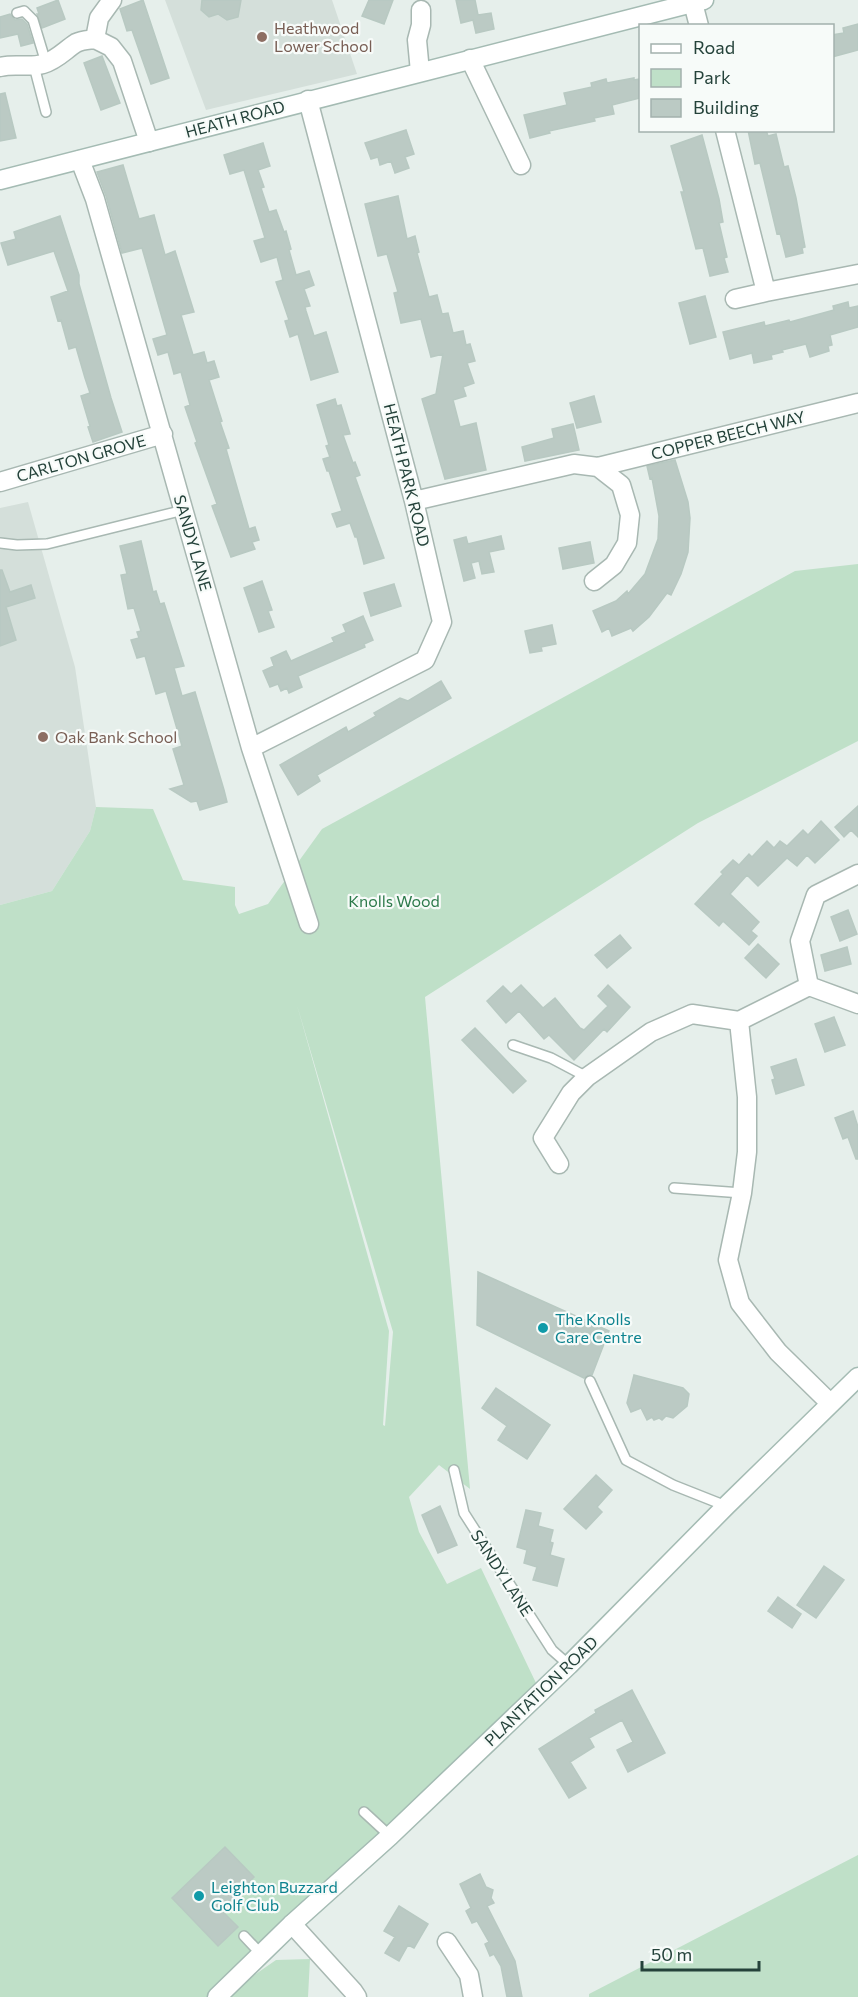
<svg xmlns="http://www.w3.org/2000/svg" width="858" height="1997" viewBox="0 0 858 1997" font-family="Commissioner,sans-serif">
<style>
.built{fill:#d4dfda}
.green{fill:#bfe0c8;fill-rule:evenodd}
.building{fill:#bbcac4;stroke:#b8c9c2;stroke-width:1.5}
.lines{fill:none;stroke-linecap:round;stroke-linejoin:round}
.lane-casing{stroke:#a8b8b2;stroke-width:12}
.street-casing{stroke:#a8b8b2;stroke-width:21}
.secondary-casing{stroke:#a4bbb3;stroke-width:21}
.lane{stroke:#fff;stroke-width:9}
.street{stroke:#fff;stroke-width:18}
.secondary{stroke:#fff;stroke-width:18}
.education-dot{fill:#8d6e63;stroke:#f7fbf9;stroke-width:2}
.culture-dot{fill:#0f9aa8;stroke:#f7fbf9;stroke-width:2}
.labels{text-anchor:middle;stroke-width:4.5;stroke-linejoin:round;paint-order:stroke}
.education-label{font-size:16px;fill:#785e54;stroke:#f7fbf9;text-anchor:start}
.street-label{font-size:16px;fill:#24423a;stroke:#f7fbf9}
.park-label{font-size:16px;fill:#2d7a4b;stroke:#f7fbf9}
.culture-label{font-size:16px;fill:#0d838f;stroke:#f7fbf9;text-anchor:start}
</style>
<rect width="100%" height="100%" fill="#e6efeb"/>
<!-- built -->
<path class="built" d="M165,0H332L357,74L206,110Z
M28,502L75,667L96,807L90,831L52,891L0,905V508Z"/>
<!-- green -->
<path class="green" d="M858,564V741L698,823L425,997L470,1489L439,1465L409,1497L419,1532L447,1584L481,1568L536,1683L303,1909L207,1997H0V905L52,891L90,831L96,807L153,809L183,880L235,887V905L239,914L268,904L322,829L795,571ZM297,1005L393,1332L385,1426L383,1425L389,1331Z
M858,1855V1997H589V1994Z
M310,1959L308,1997H223L276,1960Z"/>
<!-- building -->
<path class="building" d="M58,0L65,19L42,28L37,14H39L37,8Z
M143,0L169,78L151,84L132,30L127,31L120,9Z
M202,0H241L238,17L227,20L218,14L209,17L201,10Z
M369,0H393L384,24L362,16Z
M456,0H475L478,15L491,13L494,29L476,33L473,20L461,23Z
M10,14L15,20L22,19L27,24L33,43L21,46L18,34L0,38V17Z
M858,24V50L832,57V35L844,33L843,28Z
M102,56L120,103L101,110L84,63Z
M634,78V80L640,79V98L612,105L614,114L594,118L595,121L549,131L550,133L530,138L524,115L567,105L564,93L592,87L591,83L606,79L607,83Z
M5,93L16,138L0,141V94Z
M406,130L414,154L405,157L409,168L395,173L391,161L380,165L378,157L371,159L365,143Z
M748,130H766L768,136L776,134L784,167L788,166L796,198L805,247L802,248L803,253L786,257L780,233L777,234L760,163L755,164Z
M702,135L719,199L723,222L719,223L727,257L724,258L728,272L710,276L703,248L696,249L681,192H684L671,146Z
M263,143L270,166L258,170L264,187L261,188L269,212L276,210L284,232L286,231L291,249L289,250L296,275L309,271L314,285L304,289L310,306L305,307L306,311L314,336L326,332L338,372L311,380L298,334L290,337L285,321L289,320L276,282L283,280L277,257L261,262L254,241L265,238L244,170L230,174L224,155Z
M123,165L139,219L154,215L165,255L175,251L194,312L181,315L193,355L204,352L207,363L214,361L219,377L209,380L222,421L220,422L229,448L226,449L249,529L255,527L259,540L252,542L255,549L231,557L212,506L217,504L195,443L197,442L185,407L190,405L181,372L174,374L168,352L158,355L153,339L167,335L142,248L122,253L106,196L97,172Z
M398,196L407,239L415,236L419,252L417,253L429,297L437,295L442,314L448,313L453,333L463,331L466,345L470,344L475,361L467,363L474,383L463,387L466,396L453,400L460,427L476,423L486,470L445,479L422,399L436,394L443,354L431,357L421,319L401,323L394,293L398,292L387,254L378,256L365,204Z
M60,216L79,275V284L111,398L122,432L93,442L88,427L90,426L81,396L90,393L85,378L76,347L69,349L61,320L58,321L51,297L68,291L54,251L8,265L1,243L16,239L14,232Z
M705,296L716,337L690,344L679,303Z
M848,302L849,308L858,306V327L830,335L832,345L828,346L829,351L810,357L806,344L782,350L783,352L771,355L772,359L754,363L752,353L730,359L723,332L764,322L765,326L789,320L790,322L834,310L833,306Z
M594,396L601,422L577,428L570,403Z
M335,399L337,406L341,405L350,434L343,435L353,463L355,462L360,475L355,477L384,558L364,564L357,537H355L350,523L337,527L332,514L342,511L329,471H327L323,459L330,457L326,446L329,445L317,405Z
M573,424L579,450L525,461L522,447L554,438L552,429Z
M675,460L688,502L690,518L688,552L681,574L671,595L667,593L649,617L633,631L631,628L612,636L609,628L602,632L593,611L616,601L627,591L628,594L645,574L658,539L659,516L652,478L650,479L647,466Z
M501,536L504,549L489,552L494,572L482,574L479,561L471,563L475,578L464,581L454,540L466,537L468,544Z
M141,541L153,592L156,591L160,604L164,603L184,666L174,668L182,696L195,692L224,790L227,802L200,810L197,801L191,802L170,789L184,785L173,749L182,746L166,691L156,694L145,656L137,658L131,640L139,638L137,632L141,631L134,608L128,609L121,575L127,574L120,546Z
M590,542L594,563L563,569L559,548Z
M0,570H2L10,592L31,585L35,598L6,607L16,640L0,646Z
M262,581L272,610L268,611L274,627L259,632L244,588Z
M394,584L401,606L371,616L364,593Z
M363,616L373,640L364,644L365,647L298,676L302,687L289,693L287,688L281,691L278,684L270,687L263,671L274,666L271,658L286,651L291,661L334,642L332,638L346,632L343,625Z
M552,625L556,644L541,647L542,651L530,653L525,631Z
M441,681L451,698L317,775L320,781L298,795L280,765L346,727L348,732L376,716L374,713L400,698L408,701Z
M858,806V837L851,830L844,837L835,827Z
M821,821L839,840L815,863L807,855L797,866L787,858L758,886L747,875L730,894L759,922L751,931L757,936L749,945L723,921L719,926L695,904L723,874L721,872L733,860L739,865L749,854L752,857L767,841L774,848L780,841L787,846L803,830L808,835Z
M848,910L857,934L840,941L831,917Z
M620,935L631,948L607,968L595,955Z
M758,944L779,964L766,978L745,958Z
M847,947L851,964L825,971L821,955Z
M521,985L543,1008L555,998L580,1028L584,1030L608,1006L598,996L608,985L630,1007L607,1032L604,1029L574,1060L549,1035L544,1039L519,1011L506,1023L487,1001L503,986L511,994Z
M834,1017L845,1045L825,1052L815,1024Z
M475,1028L526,1081L513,1093L462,1040Z
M796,1059L804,1085L776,1094L772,1080L775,1079L771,1067Z
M853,1111L858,1127V1159H856L848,1137L843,1139L835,1118Z
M478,1272L609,1331L592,1375H588L584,1378L477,1325Z
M634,1375L683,1388L689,1394L687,1406L673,1418L666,1416L662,1420L659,1418L654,1420L652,1417L647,1420L641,1408L631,1412L627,1403Z
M496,1388L550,1425L527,1459L498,1440L507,1426L482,1408Z
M596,1475L612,1490L597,1507L602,1512L586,1529L564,1509Z
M440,1506L457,1545L438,1553L422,1515Z
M526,1510L541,1513L538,1526L553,1530L550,1542L553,1543L550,1555L564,1559L557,1586L533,1580L537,1567L524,1563L527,1550L517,1547Z
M824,1566L844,1580L816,1618L797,1605Z
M778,1597L801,1614L792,1628L768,1611Z
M632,1690L665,1753L628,1772L617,1750L633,1742L622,1720L589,1738L594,1747L570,1762L586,1788L569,1798L539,1749L596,1713L595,1710Z
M225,1847L254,1877L221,1910L238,1927L218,1946L172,1898Z
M480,1874L486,1887L493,1890L491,1898L494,1903L487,1906L515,1961L522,1997H507L501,1966L494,1954L490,1956L485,1944L489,1942L477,1921L472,1923L466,1911L471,1908L460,1884Z
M399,1906L428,1924L414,1948L408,1945L399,1961L385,1953L395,1937L384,1931Z"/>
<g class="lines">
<!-- lane casing -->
<g class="lane-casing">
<path id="lane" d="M17,13L24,11L33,20L46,63
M34,66L46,112
M0,543L17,545L47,544L184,510
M513,1045L551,1058L587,1077
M674,1188L742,1193
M590,1381L626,1460L673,1485L726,1506
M454,1470L464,1513L552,1650L569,1665
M364,1812L390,1836
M244,1936L261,1954"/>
</g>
<!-- street casing -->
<g class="street-casing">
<path id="street" d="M693,3L699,26
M95,39L99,18L112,0
M470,59L521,165
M0,67C14,63 29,68 43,64C57,60 65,50 76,43C82,40 89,40 95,39L111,47L122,61L149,142
M420,72L417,40L421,25V10
M725,130L766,292L858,274
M80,160L95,199L251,748L309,924
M735,299L766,292
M598,467L858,403
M0,482L163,434
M414,501L574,464L598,467L621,485L630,515L627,543L614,565L594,581
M251,748L425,660L442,622L414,501L308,100
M809,986L800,941L816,895L858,874
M559,1164L543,1138L571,1093L587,1077L651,1032L692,1014L739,1021
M830,1403L778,1352L740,1303L728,1260L742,1193L747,1152V1097L739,1021L809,986L858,1004
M292,1924L353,1991L357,1997
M447,1942L469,1975L473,1997"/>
</g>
<!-- secondary casing -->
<g class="secondary-casing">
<path id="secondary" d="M0,180L704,0
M217,1997L292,1924L390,1836L569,1665L726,1506L858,1377"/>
</g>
<!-- lane -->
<use href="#lane" class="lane"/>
<!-- street -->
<use href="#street" class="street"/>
<!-- secondary -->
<use href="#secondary" class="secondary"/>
</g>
<!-- markers -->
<g class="education-dot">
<circle cx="262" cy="37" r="6"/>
<circle cx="43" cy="737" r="6"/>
</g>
<g class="culture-dot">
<circle cx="543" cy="1328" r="6"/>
<circle cx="199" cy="1896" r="6"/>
</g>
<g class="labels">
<!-- education labels -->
<g class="education-label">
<text x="274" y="34">Heathwood<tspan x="274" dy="18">Lower School</tspan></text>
<text x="55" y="743">Oak Bank School</text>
</g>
<!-- street labels -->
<g class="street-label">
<text transform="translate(235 119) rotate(-15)" y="6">HEATH ROAD</text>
<text transform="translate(728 435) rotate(-14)" y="6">COPPER BEECH WAY</text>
<text transform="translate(81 458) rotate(-16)" y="6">CARLTON GROVE</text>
<text transform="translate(407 475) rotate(76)" y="6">HEATH PARK ROAD</text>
<text transform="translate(193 543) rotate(74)" y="6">SANDY LANE</text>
<text transform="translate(502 1573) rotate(57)" y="6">SANDY LANE</text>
<text transform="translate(541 1691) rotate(-44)" y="6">PLANTATION ROAD</text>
</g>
<!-- park labels -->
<g class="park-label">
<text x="394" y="907">Knolls Wood</text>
</g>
<!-- culture labels -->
<g class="culture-label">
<text x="555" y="1325">The Knolls<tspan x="555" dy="18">Care Centre</tspan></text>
<text x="211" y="1893">Leighton Buzzard<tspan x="211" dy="18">Golf Club</tspan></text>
</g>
</g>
<!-- legend -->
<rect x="639" y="24" width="195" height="108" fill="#f7fbf9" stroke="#a3b1ad" stroke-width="1.5"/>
<rect x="651" y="44" width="30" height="9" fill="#ffffff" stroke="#a3b1ad" stroke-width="1.5"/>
<text x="693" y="54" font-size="18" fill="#24423a">Road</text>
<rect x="651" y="69" width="30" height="18" fill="#bfe0c8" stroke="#a3b1ad" stroke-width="1.5"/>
<text x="693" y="84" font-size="18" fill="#24423a">Park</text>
<rect x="651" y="99" width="30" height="18" fill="#bbcac4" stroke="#a3b1ad" stroke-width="1.5"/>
<text x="693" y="114" font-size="18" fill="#24423a">Building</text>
<!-- scale -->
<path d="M642 1961v9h117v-9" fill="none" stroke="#24423a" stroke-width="3"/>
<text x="651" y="1961" font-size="18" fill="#24423a" stroke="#f7fbf9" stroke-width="4.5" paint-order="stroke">50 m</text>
</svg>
